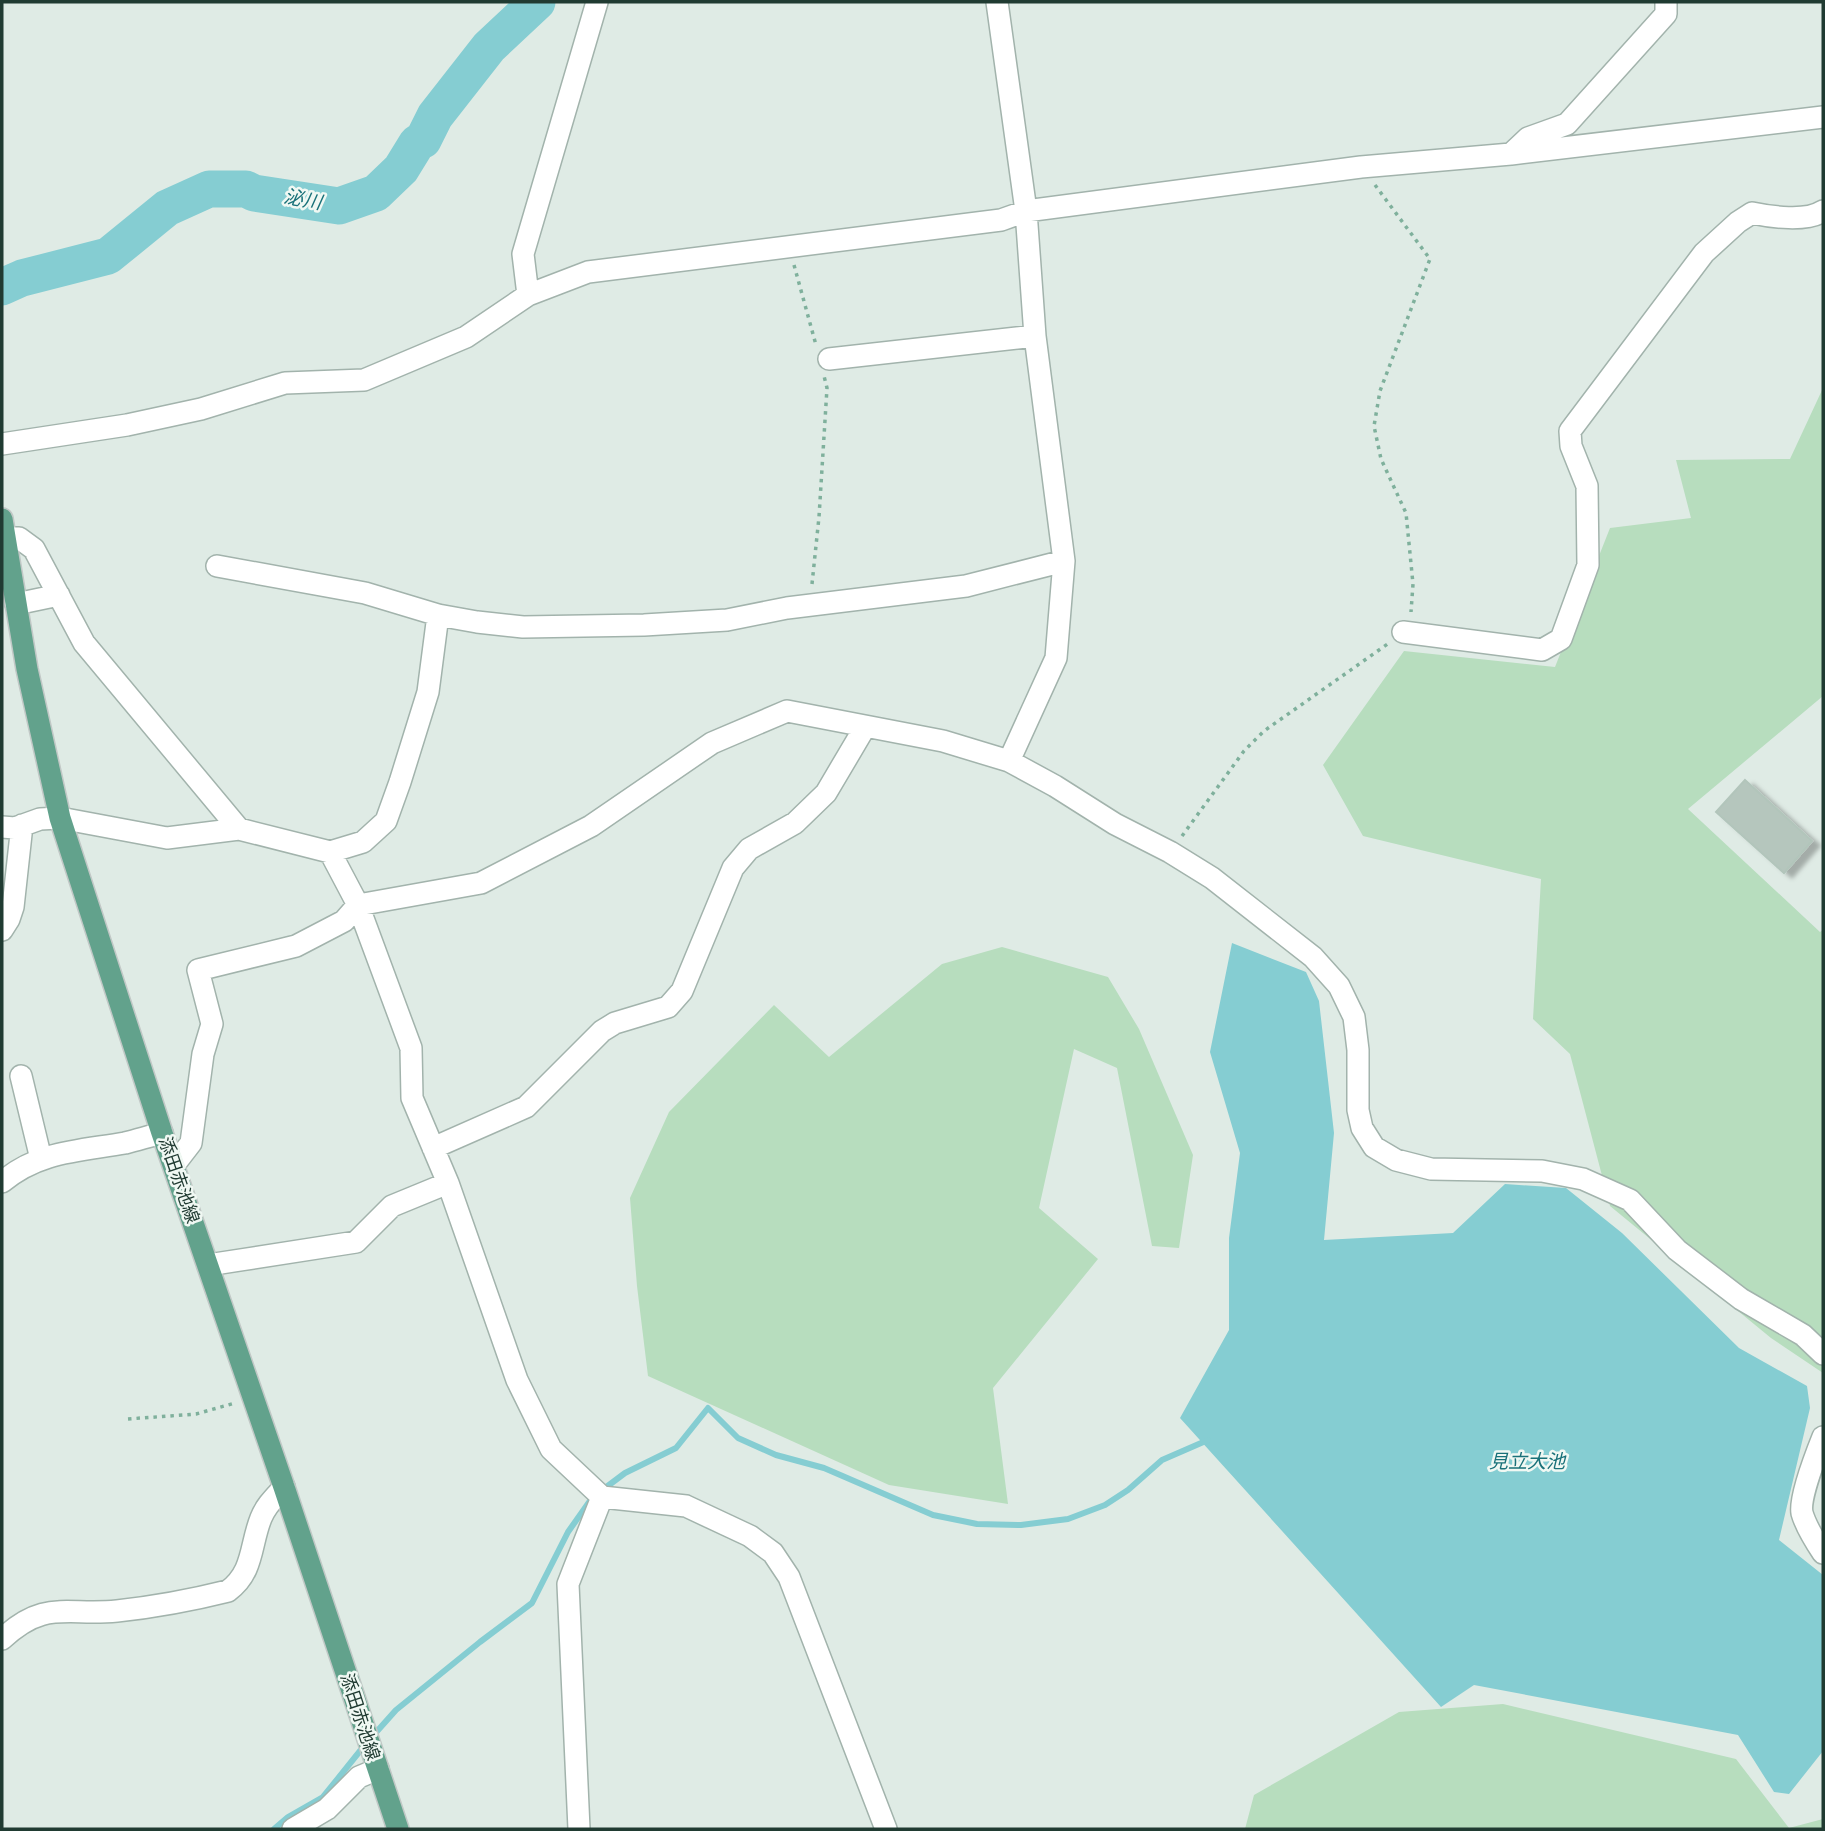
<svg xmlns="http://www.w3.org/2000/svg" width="1825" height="1831" viewBox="0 0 1825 1831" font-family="Overpass,'Noto Sans JP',sans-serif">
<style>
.green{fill:#b7ddbe}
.water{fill:#85cdd2}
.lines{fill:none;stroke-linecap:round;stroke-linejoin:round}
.stream{stroke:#85cdd2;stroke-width:6}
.river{stroke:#85cdd2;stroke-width:37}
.building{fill:#b5c6bd;stroke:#b2c5bb;stroke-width:2;filter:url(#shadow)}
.minor-casing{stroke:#a2b3ac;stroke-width:24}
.major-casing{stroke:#c1c8c6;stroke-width:24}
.path{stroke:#7fb09c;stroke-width:3.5;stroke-dasharray:3.5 5;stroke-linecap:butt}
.minor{stroke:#fff;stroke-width:21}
.major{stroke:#62a28c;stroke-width:21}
.labels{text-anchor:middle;stroke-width:5;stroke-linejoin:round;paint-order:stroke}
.street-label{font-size:18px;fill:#203b32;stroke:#f0f8f3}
.water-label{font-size:19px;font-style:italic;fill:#197179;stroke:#f0f8f3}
</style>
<defs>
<filter id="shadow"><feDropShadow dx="8" dy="4.5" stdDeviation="2" flood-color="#0004"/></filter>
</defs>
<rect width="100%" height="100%" fill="#dfebe5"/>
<!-- green -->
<path class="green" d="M1823,388V696L1688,809L1820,932L1823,930V1373L1771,1338L1610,1206L1570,1054L1533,1019L1541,879L1363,836L1323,765L1404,651L1555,667L1610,528L1691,518L1676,460L1790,459Z
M1002,947L1108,977L1139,1029L1193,1155L1179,1248L1152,1246L1117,1068L1074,1049L1039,1208L1098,1259L993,1388L1008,1504L889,1485L648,1376L637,1286L630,1198L669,1112L774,1005L829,1057L942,964Z
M1503,1704L1736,1759L1789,1828L1823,1819V1829H1245L1254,1795L1399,1712Z"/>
<!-- water -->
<path class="water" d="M1232,943L1306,972L1319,1001L1334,1133L1324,1240L1453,1233L1505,1184L1566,1188L1622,1233L1739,1348L1807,1386L1810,1408L1779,1540L1823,1575V1751L1789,1794L1774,1792L1738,1735L1474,1685L1441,1707L1180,1418L1229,1330V1238L1240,1153L1210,1052Z"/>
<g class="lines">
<!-- stream -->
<path class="stream" d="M601,1491L625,1473L676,1448L708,1408L738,1438L776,1455L824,1468L933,1515L977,1524L1021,1525L1068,1519L1105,1505L1128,1490L1162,1460L1208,1440
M371,1738L396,1710L480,1642L532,1603L568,1532L592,1498
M274,1829L288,1817L323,1797L364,1746"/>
<!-- river -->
<path class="river" d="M2,287L22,278L108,256L167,208L209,189H246L254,193L339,206L376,193L401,169L417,143L423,140L435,116L489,47L537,2"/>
</g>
<!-- building -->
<path class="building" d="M1745,780L1812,841L1784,873L1716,812Z"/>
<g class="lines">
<!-- minor casing -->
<g class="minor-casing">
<path id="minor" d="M997,2L1026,211L1035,336L1064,561L1056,658L1009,761
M1511,154L1528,138L1567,124L1666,14V2
M528,295L523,254L597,2
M829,359L1035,336
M2,444L127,425L201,409L285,383L364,380L466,337L528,295L588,272L1001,220L1026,211L1361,167L1511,154L1823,117
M5,538H19L34,549L84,643L239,829
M217,566L365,593L438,615L477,622L523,627L644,625L727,620L787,608L966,586L1064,561
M16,604L59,595
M1403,632L1542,650L1561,639L1588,565L1587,486L1571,446L1570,431L1704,253L1738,222L1752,213C1771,217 1807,222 1823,211
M2,827L15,828L40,819L60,818L167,838L239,829L330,852L363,842L386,821L400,782L428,692L438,615
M330,852L358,905L411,1048L412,1098L448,1183L517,1380L551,1449L602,1497L686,1506L750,1536L773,1553L789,1577L886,1829
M2,930L9,919L13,907L22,825
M21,1076L41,1159
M433,1148L526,1107L602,1031L615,1023L668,1007L682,991L733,868L749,849L795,823L826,793L865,727
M174,1165L191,1143L203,1054L212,1024L198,970L296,946L344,921L358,905L481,883L591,826L712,743L787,711L943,741L1009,761L1055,786L1115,824L1170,852L1212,878L1313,957L1339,986L1354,1017L1358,1050V1110L1362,1128L1374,1147L1396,1160L1431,1169L1542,1171L1583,1179L1630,1200L1677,1250L1741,1299L1803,1335L1823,1354
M2,1182C39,1151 79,1151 125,1143C137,1140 150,1136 162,1133
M208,1265L356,1242L392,1206L448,1183
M1823,1437C1817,1452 1799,1498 1802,1513C1806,1527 1815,1541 1823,1553
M2,1639C45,1599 66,1616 117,1611C154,1607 192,1600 228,1591C254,1572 250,1545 261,1518C266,1505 276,1496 284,1487
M293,1829L327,1809L359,1777L378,1769
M579,1829L568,1584L602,1497"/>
</g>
<!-- major casing -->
<g class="major-casing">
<path id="major" d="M2,519L27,669L60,818L162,1133L284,1487L398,1829"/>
</g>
<!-- path -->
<path class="path" d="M1375,185L1430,259L1380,391L1374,426L1381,459L1406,513L1413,584L1411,612
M794,265L816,345
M812,584L819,517L827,388L824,376
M1182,836L1244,751L1264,731L1389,643
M128,1419L196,1414L235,1403"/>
<!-- minor -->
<use href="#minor" class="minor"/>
<!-- major -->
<use href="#major" class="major"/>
</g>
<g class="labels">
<!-- street labels -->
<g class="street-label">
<text transform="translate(179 1180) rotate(71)" y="6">添田赤池線</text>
<text transform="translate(360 1717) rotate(72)" y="6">添田赤池線</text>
</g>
<!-- water labels -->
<g class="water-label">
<text transform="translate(303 199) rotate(10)" y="7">泌川</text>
<text x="1527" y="1468">見立大池</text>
</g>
</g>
<!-- border -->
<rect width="1825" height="1831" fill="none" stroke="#203b32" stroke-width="7"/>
</svg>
